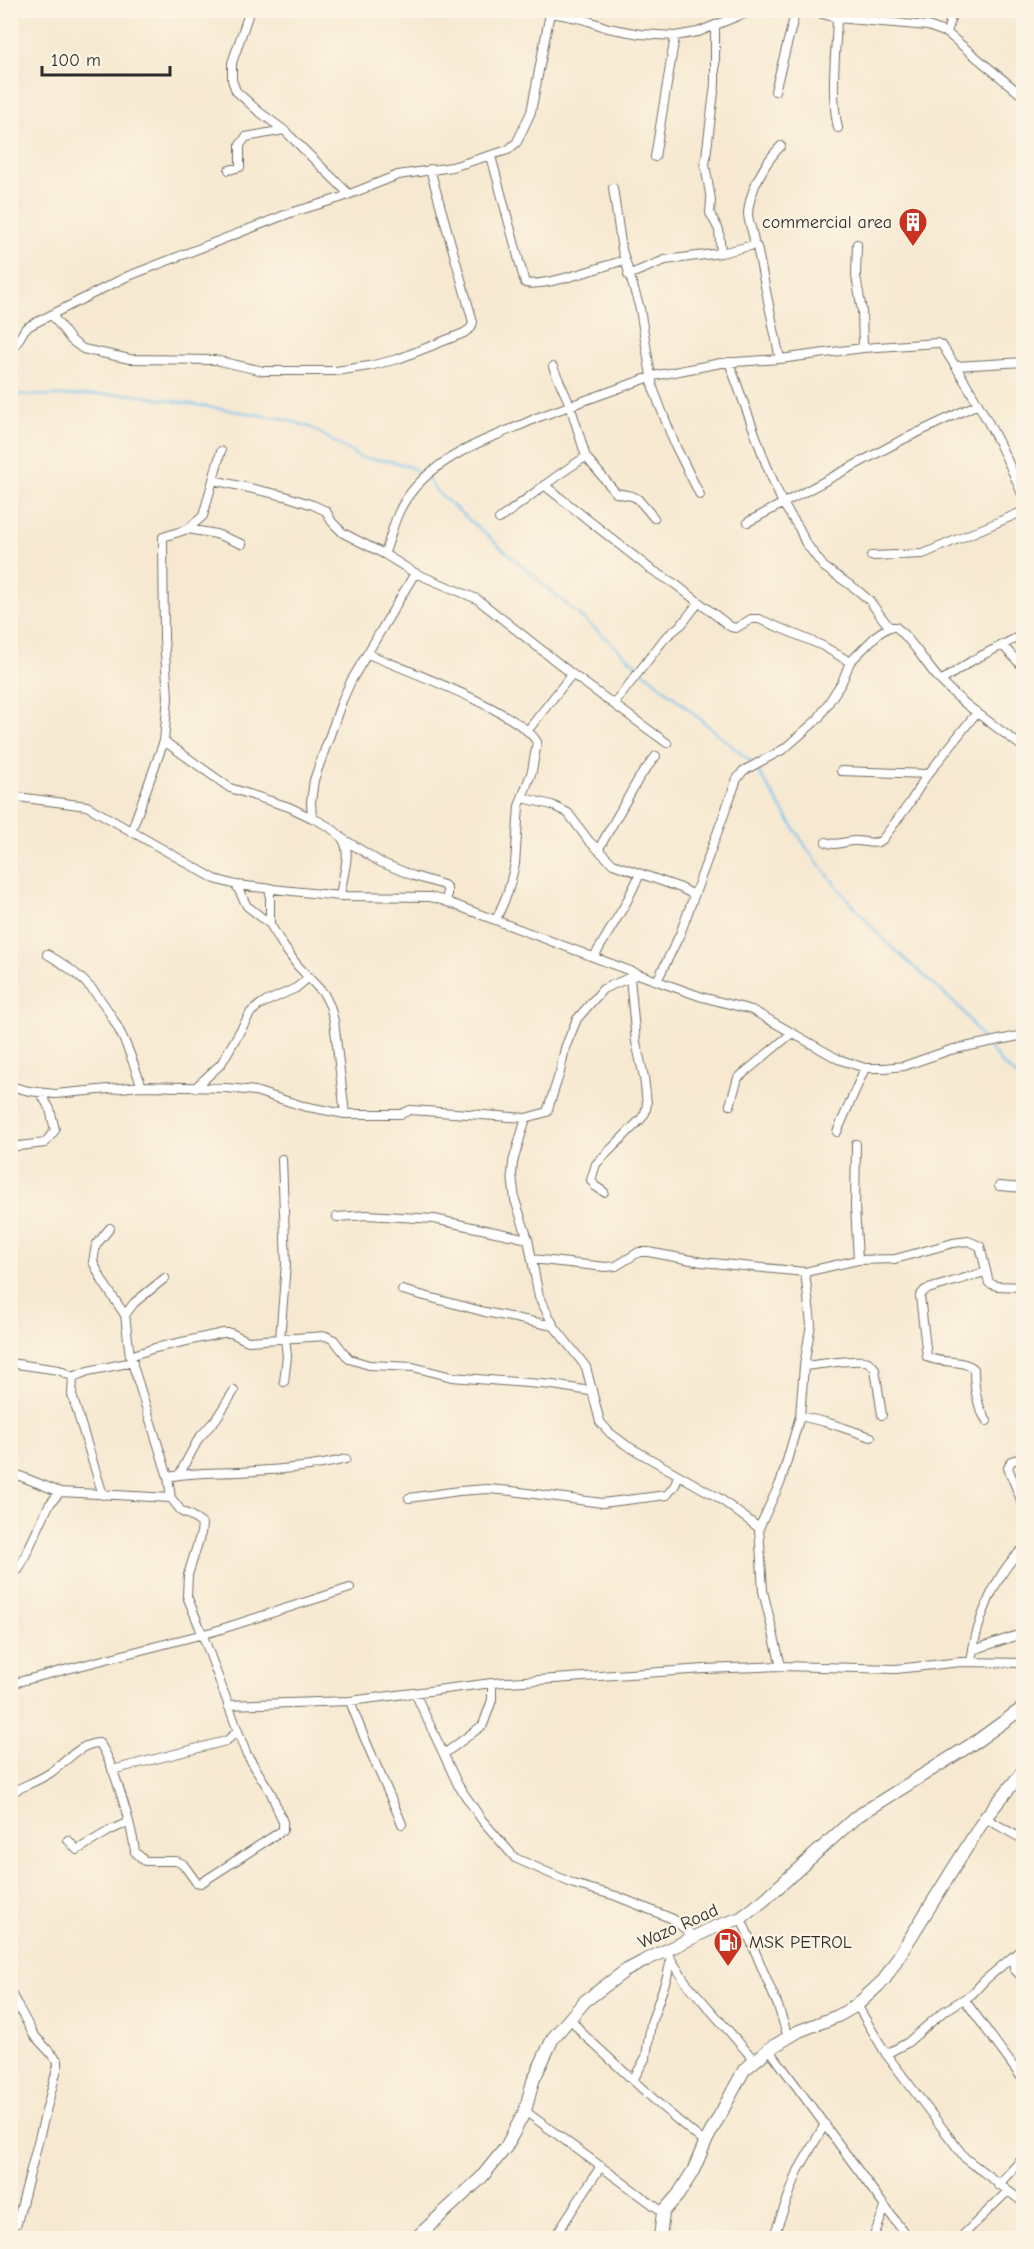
<svg xmlns="http://www.w3.org/2000/svg" width="1034" height="2249" viewBox="0 0 1034 2249" font-family="'Comic Neue',sans-serif">
<style>
.lines{fill:none;stroke-linecap:round;stroke-linejoin:round}
.stream{stroke:#73c1ee;stroke-width:2}
.street-casing{stroke:#726e65;stroke-width:10}
.secondary-casing{stroke:#726e65;stroke-width:14}
.street{stroke:#fff;stroke-width:8}
.secondary{stroke:#fff;stroke-width:12}
.labels{text-anchor:middle;stroke-width:4.5;stroke-linejoin:round;paint-order:stroke}
.poi-label{font-size:18px;fill:#2b2b2b;stroke:#fcf5e5;text-anchor:end}
.street-label{font-size:18px;fill:#2b2b2b;stroke:#fcf5e5}
</style>
<rect width="100%" height="100%" fill="#fcf5e5"/>
<filter id="ink" filterUnits="userSpaceOnUse"><feTurbulence type="fractalNoise" baseFrequency=".0167" numOctaves="2"/><feDisplacementMap in="SourceGraphic" scale="12" xChannelSelector="R" yChannelSelector="G"/><feConvolveMatrix kernelMatrix="1 2 1 2 8 2 1 2 1" color-interpolation-filters="sRGB"/></filter>
<filter id="wash" filterUnits="userSpaceOnUse"><feTurbulence type="fractalNoise" baseFrequency=".008" numOctaves="4" result="noise"/><feDisplacementMap in="SourceGraphic" scale="24" xChannelSelector="R" yChannelSelector="G"/><feGaussianBlur stdDeviation="1.35" result="paint"/><feColorMatrix in="noise" values="0 0 0 0 0 0 0 0 0 0 0 0 0 0 0 0 0 1.4 0 .05"/><feComposite in="paint" operator="in"/></filter>
<g filter="url(#wash)">
<rect width="100%" height="100%" fill="#f7e9d1"/>
<g class="lines">
<!-- stream -->
<path class="stream" d="M10,394L53,396L129,394L284,419L310,427L361,458L391,461L410,467L424,476
M428,480L438,493L639,667
M643,671L751,762
M755,766L808,850L844,895L884,940L962,1010L984,1041
M988,1046L1003,1065L1024,1082"/>
</g>
</g>
<g filter="url(#ink)">
<g class="lines">
<!-- street casing -->
<g class="street-casing">
<path id="street" d="M250,10L232,63V80L236,91L258,111L284,130L349,194
M537,10L583,19L608,28L640,34L675,36L698,32L738,16L758,10
M807,10L837,18L928,26L947,33L1024,97
M837,18C836,54 830,92 838,128
M874,21L875,10
M715,26V84L705,165L711,200L710,213L719,230L721,253
M947,33L953,10
M775,91L796,10
M491,156L525,283C544,288 603,266 625,260
M655,157L675,36
M229,170L240,167V145L246,137L284,130
M613,188L622,250L640,309L653,388L675,445L700,495
M857,244L856,276L862,311L863,348
M754,245C755,235 748,224 748,213C750,189 765,162 781,146
M628,275L665,260L721,253L754,245L757,247L780,359
M52,315L71,340L83,349L130,359L215,360L263,371H336L369,366L398,359L464,333L471,328L473,322L430,169
M15,346L25,329L31,325L126,277L290,213L340,198L398,175L452,167L508,150L517,142L531,112L550,13
M729,362L766,464L783,504L799,528L805,542L824,567L856,589L869,600L889,627
M956,366L1024,362
M553,367L570,405L586,457L616,493L632,496L638,499L654,518
M213,480L285,496L313,505L326,511L332,522L343,533L384,554
M544,485L649,568L675,584L731,627L736,628L751,619H759L823,646L850,662
M499,519C528,499 555,475 586,457
M748,522L900,441L978,404
M188,529L216,534L242,544
M871,556L923,554L1024,511
M415,573L477,599L572,674L667,743
M1003,646L1024,668
M368,654C405,670 519,711 537,742L532,771L519,806L515,864L508,892L496,920
M941,681L973,660L1024,634
M614,704L665,638L682,624L699,602
M528,730L572,674
M164,741L230,788L289,807L312,818
M841,771L928,774
M10,796L87,806L215,879L236,885L340,896L430,897L442,900L657,981L702,997L752,1010L838,1059L865,1068H885L904,1066L950,1050L1024,1035
M523,798L552,805L568,813L589,841L613,864L681,888L694,895
M131,832L164,741L168,697L164,638L163,537L188,529L203,516L221,451
M345,840L380,862L414,876L444,885L447,888V901
M826,842C835,847 844,841 854,841C864,840 873,846 882,840L909,804L925,778L977,712
M598,850L639,778L656,756
M236,885L247,906L270,924L282,944L297,965L324,994L330,1006L334,1021L345,1114
M270,888V924
M340,896C347,852 359,839 312,818L311,802L314,780L342,701L351,681L415,573L384,554C390,541 392,527 398,514C415,475 459,450 497,435C510,429 523,425 536,418L653,376L721,363L780,359L863,348L937,343L942,345L945,350C976,397 1003,446 1024,499
M47,954C85,976 104,998 123,1038C131,1054 135,1070 142,1086
M594,957L626,903L640,874
M638,974L603,989L577,1019L565,1048L560,1072L547,1112L526,1118L513,1162L512,1175L515,1200L528,1239L539,1297L554,1326L586,1367L600,1422L610,1433L626,1445L719,1498L759,1528
M657,981L680,934L737,779L743,771L784,749L818,719L842,682L850,662L878,634L889,627H896C914,642 925,664 940,680C964,706 996,726 1024,748
M10,1086L29,1091L55,1094L142,1086L227,1088L255,1091L303,1106L345,1114H401L410,1110L526,1118
M197,1086L221,1064L251,1012L261,1004L296,988L308,978
M730,1105L738,1078L792,1033
M837,1132L865,1068
M856,1144L855,1206L858,1260
M10,1147L45,1143L55,1130L50,1109L40,1092
M999,1186L1024,1188
M604,1192L595,1186L591,1180L596,1164L641,1119L645,1113L647,1104L644,1077L636,1042L630,977
M337,1217L367,1215L434,1219L528,1239
M532,1259L606,1267L616,1266L639,1252H648L702,1262L805,1272L858,1260L895,1259L953,1243L968,1241L980,1246L989,1283L997,1286L1024,1287
M985,1272L925,1290L920,1296L927,1357C941,1364 964,1359 974,1369C974,1387 976,1406 987,1421
M402,1290L485,1312L554,1326
M125,1315L134,1303L165,1278
M280,1339L286,1264L282,1159
M130,1356L155,1348L223,1333H231L248,1341L326,1336L334,1340L349,1359L369,1365L413,1367L452,1377L553,1385L590,1391
M10,1363L59,1370L73,1377L88,1371L133,1362
M804,1366C817,1365 858,1358 868,1362C871,1363 873,1366 875,1369L882,1415
M73,1377L72,1395L103,1495
M284,1382L287,1356L285,1339
M800,1416L829,1423L871,1437
M1024,1457L1011,1461L1008,1468L1024,1507
M10,1472L60,1492L171,1498
M179,1475L199,1438L216,1419L234,1391
M168,1477C192,1472 214,1473 238,1472C274,1470 312,1468 346,1459
M409,1498L459,1491L487,1489L512,1491L602,1503L667,1495L675,1485L678,1475
M10,1576L19,1569L49,1505L60,1492
M973,1650L1024,1633
M971,1662C975,1626 995,1572 1024,1548
M781,1666L763,1591L759,1528L781,1481L800,1416L804,1366L811,1324L805,1272
M10,1684L215,1631L350,1588
M415,1693L458,1785L482,1820L515,1858L574,1884L616,1896L673,1919L694,1937
M350,1701C365,1743 385,1783 402,1824
M228,1705L350,1701L492,1683L705,1669L781,1666L896,1669L961,1662L1024,1663
M444,1754L483,1725L492,1700V1683
M112,1770L226,1741L237,1732
M10,1793C23,1786 38,1781 50,1773C65,1763 80,1743 99,1743C112,1757 133,1831 135,1852L145,1861H176L183,1864L196,1882L201,1883L283,1830V1822L271,1793L246,1753L202,1633L187,1596L188,1575L201,1533L202,1524L190,1515L182,1512L171,1498L168,1477L130,1356L125,1315L103,1282L93,1262L96,1245L110,1228
M985,1818L1024,1840
M68,1840L77,1850L109,1831L128,1822
M741,1918L778,2006L788,2037
M665,1950L685,1981L755,2061
M1014,1956V1969L1024,1979
M10,1991L33,2034L58,2061V2065L17,2223
M964,1999L1024,2081
M857,2005L886,2054L965,2158L1024,2203
M570,2018L583,2034L661,2106L705,2143
M769,2049L908,2238
M886,2054L907,2043L943,2012L972,1994L985,1980L1024,1947
M633,2080L646,2057L651,2023L667,1977L671,1959
M525,2111L663,2212
M998,2185L1024,2157
M554,2238L601,2166
M773,2238L798,2171L825,2124
M873,2238L885,2208
M960,2238L1007,2192"/>
</g>
<!-- secondary casing -->
<g class="secondary-casing">
<path id="secondary" d="M416,2238L481,2178L506,2147L525,2111L533,2081L553,2038L585,2001L625,1971L648,1959L715,1927L741,1918L763,1901L856,1817L977,1741L1024,1707
M660,2238L663,2212L678,2195L693,2171L705,2143L744,2070L769,2049L799,2031L838,2016L857,2005L884,1980L985,1818L1024,1770"/>
</g>
<!-- street -->
<use href="#street" class="street"/>
<!-- secondary -->
<use href="#secondary" class="secondary"/>
</g>
</g>
<!-- icons -->
<defs>
<g id="building-pin" transform="scale(1.5)"><path d="M0 17L-7.5 6A9.5 9.5 0 1 1 7.5 6Z" fill="#c8321e" stroke="#fcf5e5"/><path d="M-4-6H4V6H1V3H-1V6H-4ZM-2.5-4.3h1.7v1.8h-1.7ZM.8-4.3h1.7v1.8H.8ZM-2.5-1h1.7V.8h-1.7ZM.8-1h1.7V.8H.8Z" fill="#fff"/></g>
<g id="fuel-pin" transform="scale(1.5)"><path d="M0 17L-7.5 6A9.5 9.5 0 1 1 7.5 6Z" fill="#c8321e" stroke="#fcf5e5"/><path d="M-5.5-6h7V0h2V4h1.3V-2.5L3-4.5l.8-.8L6-3V5H2.5V1h-1V6h-7ZM-4.2-4.7v3.2H.2V-4.7Z" fill="#fff"/></g>
</defs>
<g fill-rule="evenodd">
<use href="#building-pin" x="913" y="222"/>
<use href="#fuel-pin" x="728" y="1942"/>
</g>
<g class="labels">
<!-- poi labels -->
<g class="poi-label">
<text x="892" y="228">commercial area</text>
<text x="749" y="1948" text-anchor="start">MSK PETROL</text>
</g>
<!-- street labels -->
<g class="street-label">
<text transform="translate(678 1926) rotate(-24)" y="6">Wazo Road</text>
</g>
</g>
<!-- margin -->
<rect width="1034" height="2249" fill="none" stroke="#fcf5e5" stroke-width="36"/>
<!-- scale -->
<path d="M42 66v9h128v-9" fill="none" stroke="#2b2b2b" stroke-width="3"/>
<text x="51" y="66" font-size="18" fill="#2b2b2b" stroke="#fcf5e5" stroke-width="4.5" paint-order="stroke">100 m</text>
</svg>
